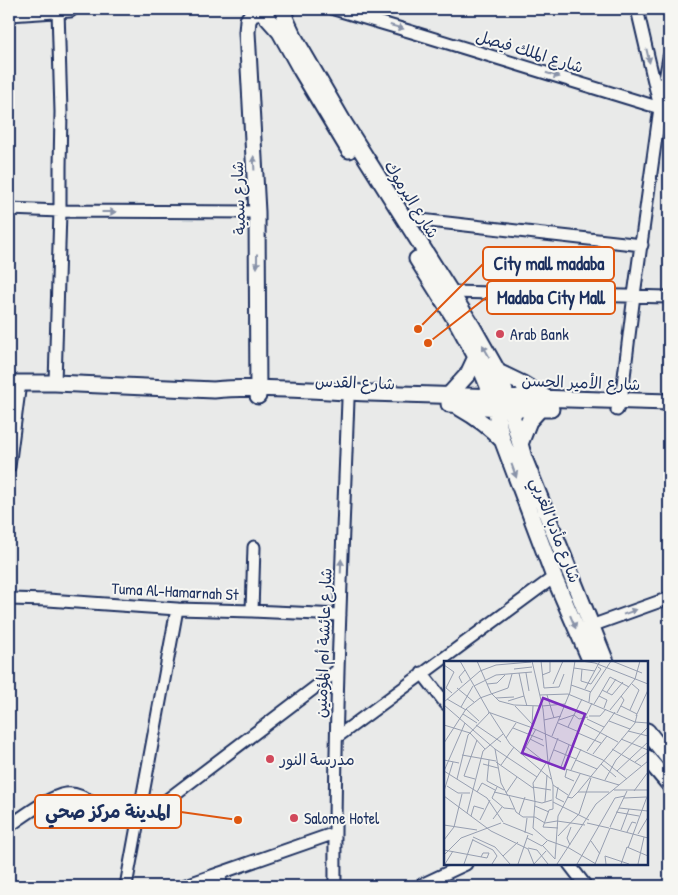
<svg xmlns="http://www.w3.org/2000/svg" width="678" height="895" viewBox="0 0 678 895" font-family="'Patrick Hand','Playpen Sans Arabic',sans-serif">
<style>
.lines{fill:none;stroke-linecap:round;stroke-linejoin:round}
.minor-casing{stroke:#1b2f5e;stroke-width:15}
.major-casing{stroke:#1b2f5e;stroke-width:19}
.minor{stroke:#f6f6f2;stroke-width:11}
.major{stroke:#f6f6f2;stroke-width:15}
.oneway{fill:#8892a8}
.poi-dot{fill:#d1495b;stroke:#f6f6f2;stroke-width:2}
.labels{text-anchor:middle;stroke-width:4;stroke-linejoin:round;paint-order:stroke}
.street-label{font-size:16px;fill:#1b2f5e;stroke:#f6f6f2}
.poi-label{font-size:16px;fill:#1b2f5e;stroke:#f6f6f2;text-anchor:start}
.inset-road{fill:none;stroke:#979fb1;stroke-width:1}
.view{fill:#7b2cbf;fill-opacity:0.15;stroke:#7b2cbf;stroke-width:2.5}
.inset-edge{fill:none;stroke:#1b2f5e;stroke-width:2.5}
.leader{fill:none;stroke:#de5710;stroke-width:2}
.callout-dot{fill:#de5710;stroke:#f6f6f2;stroke-width:2}
.callout{fill:#f6f6f2;stroke:#de5710;stroke-width:2}
.callout-label{font-size:18px;text-anchor:middle;font-weight:bold;fill:#1b2f5e}
</style>
<rect width="100%" height="100%" fill="#e9eae9"/>
<filter id="ink" filterUnits="userSpaceOnUse"><feTurbulence type="fractalNoise" baseFrequency=".02" numOctaves="2"/><feDisplacementMap in="SourceGraphic" scale="10" xChannelSelector="R" yChannelSelector="G"/><feConvolveMatrix kernelMatrix="1 2 1 2 8 2 1 2 1" color-interpolation-filters="sRGB"/></filter>
<g filter="url(#ink)">
<g class="lines">
<!-- minor casing -->
<g class="minor-casing">
<path id="minor" d="M334,9L412,32L660,108
M637,9L659,103
M9,209L60,211L257,212
M403,218L642,245
M450,292L669,297
M55,383L60,211V167L61,112L58,10
M617,410L621,401L634,295L660,108L669,57
M9,467L20,383
M9,599L48,600L177,609L252,611L340,615
M252,611L254,547
M591,626L669,598
M422,673L446,704
M337,737L554,577
M9,826C24,816 48,797 66,794C79,792 90,802 101,808C110,813 127,819 138,818C142,818 147,814 151,812L338,670
M569,864L586,886
M220,873L221,886
M126,886L177,609
M183,886L335,833
M335,886C334,724 342,562 348,400
M419,886L466,864"/>
</g>
<!-- major casing -->
<g class="major-casing">
<path id="major" d="M283,9L286,20L294,37L344,123L472,326L498,372L507,397L524,458L606,662
M255,10L248,20L247,32L257,212L258,396
M9,13L70,9
M264,14L280,32L301,70L349,150
M417,259L458,324L476,357L492,396L503,442L554,577L591,662
M498,372L523,384L546,398
M9,383H55L214,390C238,387 262,388 286,389C314,390 342,392 369,393C469,396 569,399 669,402
M449,395L468,374L476,357
M449,404L510,409H551
M460,408C476,417 490,427 503,441
M520,444L529,421L540,409
M647,731L669,759
M647,758L669,784"/>
</g>
<!-- minor -->
<use href="#minor" class="minor"/>
<!-- major -->
<use href="#major" class="major"/>
</g>
<!-- one-way arrows -->
<defs><path id="oneway-solid" d="M-6-.8H1V-3.2L6.5 0L1 3.2V.8H-6Z" transform="scale(1.25)"/></defs>
<g class="oneway">
<use href="#oneway-solid" transform="translate(397 27) rotate(16)"/>
<use href="#oneway-solid" transform="translate(648 56) rotate(77)"/>
<use href="#oneway-solid" transform="translate(553 75) rotate(17)"/>
<use href="#oneway-solid" transform="translate(254 163) rotate(-93)"/>
<use href="#oneway-solid" transform="translate(109 212)"/>
<use href="#oneway-solid" transform="translate(257 261) rotate(90)"/>
<use href="#oneway-solid" transform="translate(486 351) rotate(-119)"/>
<use href="#oneway-solid" transform="translate(514 471) rotate(70)"/>
<use href="#oneway-solid" transform="translate(341 566) rotate(-88)"/>
<use href="#oneway-solid" transform="translate(630 612) rotate(-20)"/>
<use href="#oneway-solid" transform="translate(573 622) rotate(67)"/>
</g>
</g>
<!-- markers -->
<g class="poi-dot">
<circle cx="500" cy="334" r="5"/>
<circle cx="270" cy="759" r="5"/>
<circle cx="294" cy="818" r="5"/>
</g>
<g class="labels">
<!-- street labels -->
<g class="street-label">
<text transform="translate(530 51) rotate(17)" y="6">شارع الملك فيصل</text>
<text transform="translate(238 198) rotate(-92)" y="6">شارع سمية</text>
<text transform="translate(412 199) rotate(58)" y="6">شارع اليرموك</text>
<text transform="translate(355 382) rotate(2)" y="6">شارع القدس</text>
<text transform="translate(581 382) rotate(2)" y="6">شارع الأمير الحسن</text>
<text transform="translate(556 530) rotate(69)" y="6">شارع مأدبا الغربي</text>
<text transform="translate(175 591) rotate(3)" y="6">Tuma Al-Hamarnah St</text>
<text transform="translate(323 643) rotate(-88)" y="6">شارع عائشة أم المؤمنين</text>
</g>
<!-- poi labels -->
<g class="poi-label">
<text x="510" y="340">Arab Bank</text>
<text x="280" y="765">مدرسة النور</text>
<text x="304" y="824">Salome Hotel</text>
</g>
</g>
<!-- overview -->
<g transform="translate(444 661)">
<rect width="204" height="204" fill="#e9eae9"/>
<path class="inset-road" d="M16,0L45,51M33,0L47,32L55,40L70,44L97,45M88,0L99,48L104,101M97,0L100,27L115,26L120,13M137,0L151,2L204,23M168,0L198,12M0,4L10,11L2,27L8,32M130,7L151,10M70,8L88,6M138,8L137,20L147,23L157,8L154,6M75,12L80,35M82,12L85,30M98,14L106,11V0M18,22L15,16L21,9M43,23L53,22L61,14M109,23L119,0M127,24L147,31M30,25L52,14L88,11M13,27L30,41M141,28L156,0M158,29L168,34L179,21M163,31L172,18M96,34L124,33L191,61L204,62M103,34L110,57M155,35L166,16L185,26M52,37L70,36M3,38L22,49M64,40L80,35L83,45M0,41L36,10L52,4L87,1M145,41L146,32L167,0M150,43L155,35L163,39L160,47M0,44L51,88L93,116M71,45L88,63M98,45L121,43M177,45L193,53M17,46L29,25M22,48L35,60M166,49L191,18L196,0M186,49L195,29L188,23M44,51L86,66M46,52L66,83L107,118M173,52L180,39L177,35M19,53L33,62M145,55H156L162,48M192,55L204,29M143,58L160,66M100,59L117,55M115,59L130,54L135,58L144,56M165,60L186,68M21,62L0,110L43,137L59,161M114,62L135,71M140,63L174,81M0,64L26,72L41,88M32,64L57,81M88,64L89,45M86,66L159,99L183,118M124,66L138,38M69,67L99,79M184,70L204,75M134,72L157,82M108,75L126,31L131,0M62,77L72,62M86,78L100,85M177,78L204,89M0,82L22,48L36,37L64,27L68,13M128,84L148,42M82,86L102,102M51,88L57,122L64,135M168,88L197,105M110,89L132,98M143,90L171,51M78,93L92,68M149,93L163,75M18,94L52,100M0,99L15,102M45,99L43,120L60,129M132,99L153,108M52,101L89,127M105,101L114,77M191,101L204,91M102,102L89,122L91,141L89,167L103,179L125,187M39,103L54,107M104,103L109,124V148L105,149L99,166L114,167M105,103L175,124M157,103L172,116M57,104L70,86M117,106L125,84M123,108L121,116L130,120M127,109L137,88M173,110L204,81M13,118L24,74L45,52M31,118L20,115L33,79M161,119L172,99L204,66M109,124L124,134M3,125L14,132H26M53,126L48,137L60,147L70,148M89,126L107,129M114,126L112,137L120,141M170,129H204M0,130L9,101M190,130L204,111M33,131L38,122L51,129M50,131L98,142L108,139M134,131H165M62,132L73,116M0,135L47,170L84,188L90,203M65,135L72,151L79,156H91L101,162L113,160L141,164M123,136L128,137L134,131L191,62L193,54M180,137L202,136M101,141L103,114M109,141L145,159M91,145L105,151M175,147L204,150M172,151L195,155M23,152L39,90L59,73M75,153L81,136M27,155L30,145L40,148M49,158L58,146M36,159L46,139M59,162L89,174M143,162L165,167M0,164L33,169M166,166L183,130M177,169L185,148M183,171L188,161L192,162M81,172L83,157M194,173L204,156M114,175L135,153L147,117M29,176L51,186L66,203M83,177L98,185L103,180M0,179L10,166L18,133M29,179L49,189L53,195L48,203M147,180L156,193M126,184L123,177L127,166M99,185L111,198M84,187L93,189L104,203M125,187L152,203M184,187L204,133M0,189L43,197L45,192H39L37,196M0,194L17,177L57,162M59,195L74,181M111,198L114,155L136,113M1,203L9,190M20,203L29,178M74,203L84,174M90,203L102,190M113,203L152,143L204,100M133,203L171,137L181,135M151,203L166,167L204,177M162,203L161,195L185,203M177,203L183,186L204,195M194,203L200,176"/>
<path class="view" d="M99,37L141,53L120,108L78,92Z"/>
<rect width="204" height="204" class="inset-edge"/>
</g>
<!-- callouts -->
<path class="leader" d="M418 329L483 264M428 343L487 297M238 820L181 812"/>
<g class="callout-dot">
<circle cx="418" cy="329" r="5"/>
<circle cx="428" cy="343" r="5"/>
<circle cx="238" cy="820" r="5"/>
</g>
<g class="callout">
<rect x="483" y="247" width="131" height="33" rx="5"/>
<rect x="487" y="281" width="128" height="33" rx="5"/>
<rect x="35" y="795" width="146" height="33" rx="5"/>
</g>
<g class="callout-label">
<text x="549" y="270">City mall madaba</text>
<text x="551" y="304">Madaba City Mall</text>
<text x="108" y="818">المدينة مركز صحي</text>
</g>
<!-- margin -->
<rect width="678" height="895" fill="none" stroke="#f6f6f2" stroke-width="30"/>
<rect x="15" y="15" width="648" height="865" fill="none" stroke="#1b2f5e" stroke-width="2" filter="url(#ink)"/>
</svg>
